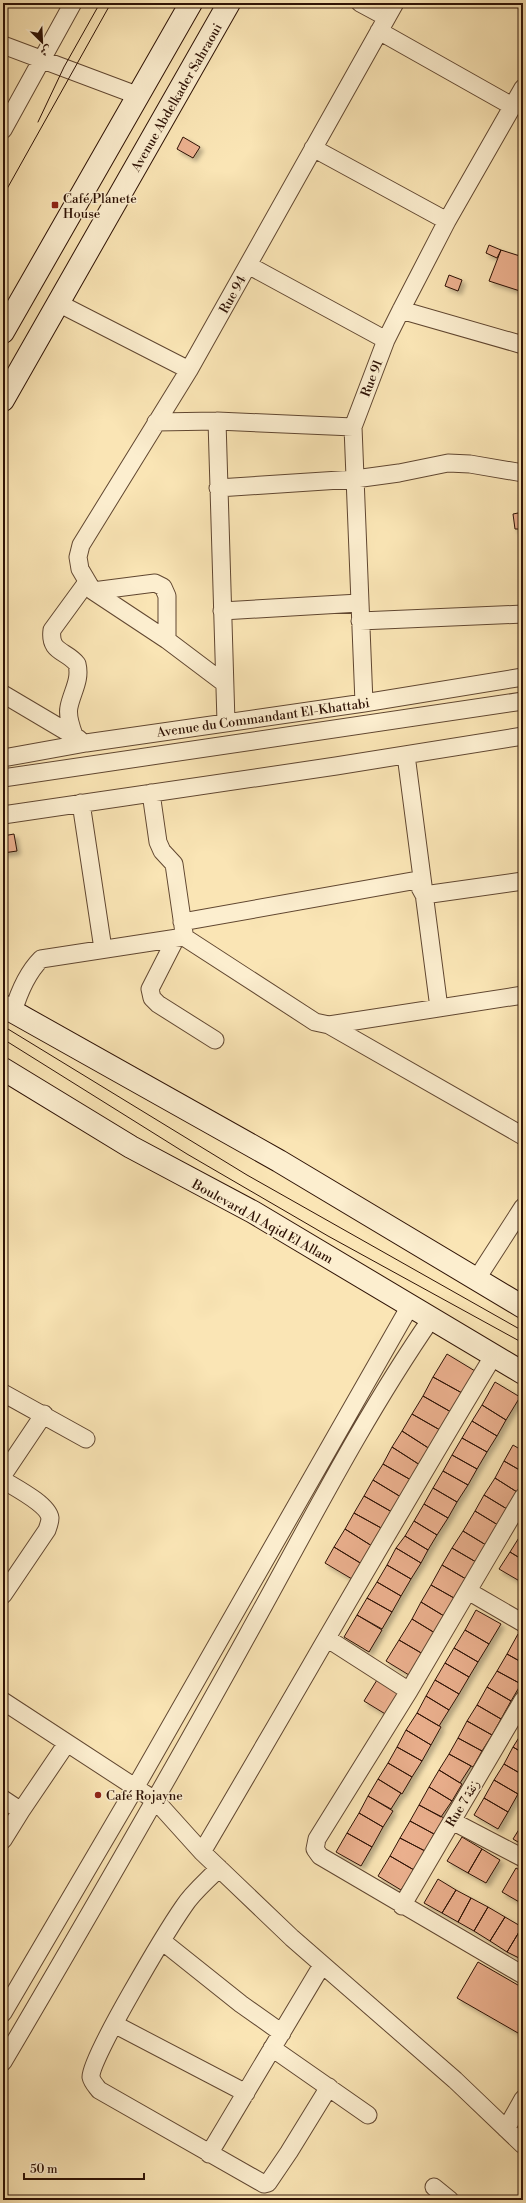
<svg xmlns="http://www.w3.org/2000/svg" width="526" height="2203" viewBox="0 0 526 2203" font-family="'Libre Bodoni',Amiri,serif">
<style>
.building{fill:#ebb08e;stroke:#2e1205;filter:url(#shadow)}
.lines{fill:none;stroke-linecap:round;stroke-linejoin:round}
.street-casing{stroke:#614731;stroke-width:19}
.secondary-casing{stroke:#2e1205;stroke-width:24}
.street{stroke:#fceecf;stroke-width:17}
.secondary{stroke:#fceecf;stroke-width:22}
.tram{stroke:#2e1205;stroke-width:1}
.poi-dot{fill:#8f2418;stroke:#fceecf;stroke-width:1.5}
.labels{text-anchor:middle;stroke-width:3;stroke-linejoin:round;paint-order:stroke}
.street-label{font-size:13px;fill:#2e1205;stroke:#fceecf}
.poi-label{font-size:13px;fill:#2e1205;stroke:#fceecf;text-anchor:start}
</style>
<defs>
<filter id="shadow"><feDropShadow dx="3.5" dy="3.5" stdDeviation="2" flood-color="#0004"/></filter>
</defs>
<rect width="100%" height="100%" fill="#fae5b5"/>
<filter id="stains"><feTurbulence type="fractalNoise" baseFrequency=".005" numOctaves="4"/><feColorMatrix values="0 0 0 0 .2 0 0 0 0 .09 0 0 0 0 .02 0 0 0 .5 -.17"/></filter>
<radialGradient id="worn" r=".72"><stop offset=".6" stop-color="#630" stop-opacity="0"/><stop offset="1" stop-color="#630" stop-opacity=".3"/></radialGradient>
<!-- building -->
<path class="building" d="M183,137L200,147L193,158L177,149Z
M489,245L501,250L497,258L486,253Z
M501,250L523,257V292L489,281Z
M449,275L462,280L458,291L445,286Z
M523,512V529H515L513,514Z
M14,834L17,851L3,853V836Z
M447,1354L475,1371L462,1393L433,1377Z
M433,1377L462,1393L451,1412L423,1396Z
M495,1382L520,1397L506,1420L482,1405Z
M423,1396L451,1412L440,1430L412,1414Z
M482,1405L506,1420L497,1436L472,1421Z
M412,1414L440,1430L430,1449L402,1431Z
M472,1421L497,1436L487,1452L462,1438Z
M402,1431L430,1449L420,1465L392,1447Z
M462,1438L487,1452L477,1469L452,1455Z
M513,1445L523,1451V1472L504,1461Z
M392,1447L420,1465L411,1480L383,1464Z
M452,1455L477,1469L468,1485L443,1471Z
M504,1461L523,1472V1482L517,1492L495,1478Z
M383,1464L411,1480L401,1497L373,1480Z
M443,1471L468,1485L457,1502L433,1488Z
M495,1478L517,1492L507,1509L484,1495Z
M373,1480L401,1497L392,1512L364,1496Z
M433,1488L457,1502L448,1518L424,1504Z
M484,1495L507,1509L498,1525L475,1511Z
M364,1496L392,1512L383,1529L354,1513Z
M424,1504L448,1518L437,1535L414,1521Z
M475,1511L498,1525L486,1545L463,1531Z
M354,1513L383,1529L372,1546L345,1529Z
M414,1521L437,1535L428,1550L405,1536Z
M345,1529L372,1546L362,1564L334,1547Z
M463,1531L486,1545L476,1562L452,1548Z
M405,1536L428,1550L421,1563L396,1548Z
M520,1536L523,1538V1560L510,1552Z
M334,1547L362,1564L352,1579L325,1563Z
M396,1548L421,1563L411,1579L387,1565Z
M452,1548L476,1562L466,1579L442,1565Z
M510,1552L523,1560V1583L499,1569Z
M387,1565L411,1579L401,1596L377,1582Z
M442,1565L466,1579L454,1598L431,1585Z
M377,1582L401,1596L392,1612L367,1598Z
M431,1585L454,1598L444,1616L421,1602Z
M367,1598L392,1612L382,1629L357,1615Z
M421,1602L444,1616L435,1633L412,1619Z
M476,1610L501,1624L489,1644L465,1630Z
M357,1615L382,1630L369,1652L344,1637Z
M412,1619L435,1633L423,1654L399,1640Z
M465,1630L489,1644L478,1662L454,1648Z
M518,1634L523,1637V1663L507,1654Z
M399,1640L423,1654L409,1675L386,1661Z
M454,1648L478,1662L469,1677L445,1663Z
M507,1654L523,1663V1680L521,1684L497,1671Z
M445,1663L469,1677L459,1694L435,1680Z
M497,1671L521,1684L511,1701L487,1687Z
M377,1680L400,1693L387,1715L364,1701Z
M435,1680L459,1694L449,1710L426,1696Z
M487,1687L511,1701L501,1719L477,1705Z
M426,1696L449,1710L439,1726L417,1713Z
M477,1705L501,1719L492,1735L467,1721Z
M417,1713L441,1727L431,1745L406,1730Z
M467,1721L492,1735L482,1751L458,1738Z
M406,1730L431,1745L422,1761L397,1747Z
M523,1731V1753L513,1747Z
M458,1738L482,1751L473,1767L449,1754Z
M397,1747L422,1761L412,1777L388,1763Z
M513,1747L523,1753V1775L504,1764Z
M449,1754L471,1766L460,1783L439,1770Z
M388,1763L412,1777L402,1794L378,1779Z
M504,1764L523,1775V1786L518,1794L494,1780Z
M439,1770L462,1784L452,1801L429,1787Z
M378,1779L401,1793L391,1809L368,1796Z
M494,1780L518,1794L508,1812L484,1798Z
M429,1787L452,1801L441,1817L419,1805Z
M368,1796L393,1811L383,1827L359,1813Z
M484,1798L508,1812L498,1829L474,1815Z
M419,1805L444,1818L434,1834L410,1821Z
M359,1813L383,1827L372,1847L347,1833Z
M410,1821L434,1834L425,1851L400,1838Z
M523,1823V1845L513,1839Z
M347,1833L372,1847L361,1866L336,1852Z
M462,1837L482,1849L468,1873L447,1861Z
M400,1838L425,1851L414,1870L390,1856Z
M482,1849L500,1860L486,1883L468,1873Z
M390,1856L414,1870L401,1890L378,1876Z
M516,1868L523,1872V1899L521,1903L502,1892Z
M438,1879L456,1890L442,1913L424,1903Z
M456,1890L471,1898L458,1922L442,1913Z
M471,1898L488,1907L474,1931L458,1922Z
M488,1907L505,1917L490,1941L474,1931Z
M505,1917L522,1927L507,1952L490,1941Z
M522,1927L523,1928V1960L507,1952Z
M478,1962L523,1988V2024L518,2033L457,1998Z"/>
<g class="lines">
<!-- street casing -->
<g class="street-casing">
<path id="street" d="M360,3L386,17
M379,31L512,106
M3,45L139,96
M3,130L73,3
M313,148L447,221
M248,265L386,340
M58,303L189,370
M401,310L523,345
M217,421L226,722
M156,422L217,421L353,427
M218,488L355,479L399,473L448,463L470,464L523,473
M93,591L155,583L163,587L167,596V640
M222,611L359,603
M360,621L523,614
M224,683L167,640L93,591L80,569L78,557L81,545L189,370L395,3
M3,694L79,739
M364,703L353,427L386,340L401,310L447,221L523,88
M74,735C71,727 67,716 69,707C72,692 81,680 77,664C66,650 49,653 52,630L87,582
M406,755L439,1008
M3,758L86,743L364,703L523,677
M3,778L523,701
M151,793L158,842L162,851L174,864L184,933
M81,803L103,949
M3,815L336,766L523,736
M182,922L412,881L418,884L424,895L523,881
M176,938L150,989L152,998L158,1004L215,1040
M13,1012C19,992 27,973 41,959L184,937L315,1022L329,1025L523,995
M329,1025L523,1136
M476,1280L523,1207
M3,1393L86,1439
M3,1475L44,1414
M3,1480C14,1487 48,1504 50,1518C50,1522 48,1527 47,1530L3,1595
M523,1497L409,1691L317,1839L315,1849L320,1856L523,1975
M468,1591L523,1623
M328,1639L409,1691
M3,1701L156,1801L202,1852L292,1938L455,2080L523,2145
M3,1799L21,1811L67,1743
M452,1821L523,1858
M3,1840L21,1811
M202,1852C300,1686 394,1519 494,1355
M219,1868C208,1880 193,1892 184,1906C168,1929 90,2058 91,2077C92,2082 96,2086 99,2090L264,2184L268,2183L289,2152L329,2087
M402,1906L523,1700
M162,1941L241,2004L282,2033
M3,2013L135,1788L410,1306
M114,2024L246,2093
M272,2048L368,2115
M3,2062C86,1921 168,1779 247,1636C306,1530 362,1419 431,1319
M506,2129L523,2099
M209,2154L322,1965
M434,2187L450,2200"/>
</g>
<!-- secondary casing -->
<g class="secondary-casing">
<path id="secondary" d="M3,332L191,3
M3,400L229,3
M3,1006L279,1161L523,1307
M3,1069L131,1147L253,1212L523,1373"/>
</g>
<!-- street -->
<use href="#street" class="street"/>
<!-- secondary -->
<use href="#secondary" class="secondary"/>
<!-- tram -->
<path class="tram" d="M38,122L64,67L100,3
M3,196L111,3
M3,1026L247,1175L523,1331
M3,1039L187,1154L328,1236L523,1343"/>
</g>
<!-- markers -->
<g class="poi-dot">
<rect x="51" y="201" width="8" height="8" rx="2"/>
<circle cx="98" cy="1795" r="4"/>
</g>
<g class="labels">
<!-- street labels -->
<g class="street-label">
<text transform="translate(176 97) rotate(-60)" y="5">Avenue Abdelkader Sahraoui</text>
<text transform="translate(232 294) rotate(-61)" y="5">Rue 94</text>
<text transform="translate(371 378) rotate(-69)" y="5">Rue 91</text>
<text transform="translate(263 717) rotate(-8)" y="5">Avenue du Commandant El-Khattabi</text>
<text transform="translate(263 1221) rotate(29)" y="5">Boulevard Al Aqid El Allam</text>
<text transform="translate(462 1803) rotate(-59)" y="5">Rue 7 زنقة</text>
</g>
<!-- poi labels -->
<g class="poi-label">
<text x="63" y="203">Café Planete<tspan x="63" dy="15">House</tspan></text>
<text x="106" y="1800">Café Rojayne</text>
</g>
</g>
<!-- margin -->
<rect width="526" height="2203" fill="none" stroke="#fae5b5" stroke-width="16"/>
<rect x="4" y="4" width="518" height="2195" fill="none" stroke="#2e1205" stroke-width="2"/>
<rect x="8" y="8" width="510" height="2187" fill="none" stroke="#2e1205"/>
<!-- north arrow -->
<g transform="translate(42 42) rotate(156)" stroke="#fceecf" stroke-width="3" paint-order="stroke">
<path d="M0-3L7 15L0 10L-7 15Z" fill="#2e1205"/>
<text y="-6" font-size="11" font-weight="bold" text-anchor="middle" fill="#2e1205">ش</text>
</g>
<!-- scale -->
<path d="M24 2173v6h120v-6" fill="none" stroke="#2e1205" stroke-width="2"/>
<text x="30" y="2173" font-size="12" fill="#2e1205" stroke="#fceecf" stroke-width="3" paint-order="stroke">50 m</text>
<rect width="100%" height="100%" filter="url(#stains)"/>
<rect width="100%" height="100%" fill="url(#worn)"/>
</svg>
